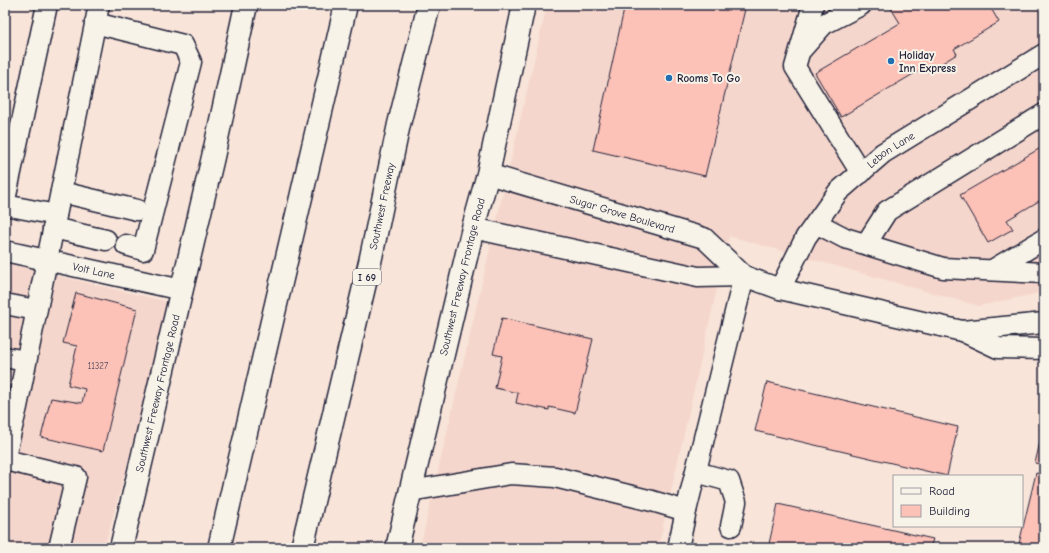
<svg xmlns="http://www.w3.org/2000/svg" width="1049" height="553" viewBox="0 0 1049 553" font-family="'Comic Neue',sans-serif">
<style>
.built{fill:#f5d6cc}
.building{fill:#fcc1b7;stroke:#22223b}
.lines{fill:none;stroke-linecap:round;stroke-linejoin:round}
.minor-casing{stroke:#22223b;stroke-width:23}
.major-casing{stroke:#22223b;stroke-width:25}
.highway-casing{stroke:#22223b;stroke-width:25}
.minor{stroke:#f7f3e8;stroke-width:20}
.major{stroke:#f7f3e8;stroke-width:22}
.highway{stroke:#f7f3e8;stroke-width:22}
.poi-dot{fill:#1f6fb2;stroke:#f7f3e8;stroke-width:1.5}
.labels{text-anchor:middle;stroke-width:4;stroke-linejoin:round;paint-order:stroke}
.number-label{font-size:9px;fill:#584a5a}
.shield{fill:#f7f3e8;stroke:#62616f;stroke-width:1}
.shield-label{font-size:10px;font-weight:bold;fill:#22223b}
.poi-label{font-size:11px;font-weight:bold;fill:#22223b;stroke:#f7f3e8;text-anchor:start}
.street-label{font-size:11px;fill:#22223b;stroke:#f7f3e8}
</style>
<rect width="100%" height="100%" fill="#f8e4d9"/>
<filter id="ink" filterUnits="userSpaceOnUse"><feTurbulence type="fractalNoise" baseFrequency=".025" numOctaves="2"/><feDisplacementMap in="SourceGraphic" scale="8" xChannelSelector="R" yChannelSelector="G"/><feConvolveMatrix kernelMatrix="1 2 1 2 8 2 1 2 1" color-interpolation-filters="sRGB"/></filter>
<g filter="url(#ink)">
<!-- built -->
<path class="built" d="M547,5H1044V292L979,306L729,236L658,548H420Z
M5,263L172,303L104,548H5Z"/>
<!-- building -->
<path class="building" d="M625,5H746L705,176L593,150Z
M889,5H979L981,7L984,5H989L999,22L954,49L957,54L928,72L925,67L841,117L815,73L900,23Z
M1044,146V198L1007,220L1013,229L988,243L960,195Z
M76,293L137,309L103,451L41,437L51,398L82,403L85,389L68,385L77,346L63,343Z
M502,318L593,339L575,413L549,407V410L516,403L518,393L495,388L502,356L493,354Z
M767,382L958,427L947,476L755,431Z
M1044,426V465L1035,463Z
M1036,473L1044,475V548H1018Z
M778,504L933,539L930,548H768Z"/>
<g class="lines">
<!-- minor casing -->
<g class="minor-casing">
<g id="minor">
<path d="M813,5L795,67L861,173"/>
<path d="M95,23L183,45L191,62L143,250L126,245"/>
<path d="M802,49L824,24L861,5"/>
<path id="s1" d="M488,174L704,238L744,276L780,289L962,331L998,348L1044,349"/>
<path d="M61,192L137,210"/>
<path d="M5,200L47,5"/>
<path d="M5,205L56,215"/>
<path d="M816,223L845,238L943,268L1044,273"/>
<path d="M53,228L106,240"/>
<path d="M473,228L698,277L744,276"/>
<path d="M866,244L887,211L1044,114"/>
<path id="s2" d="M5,251L182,290"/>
<path d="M994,269L1044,239"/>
<path id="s3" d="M780,289L806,237L838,192L883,153L1044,54"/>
<path d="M5,304L36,310"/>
<path d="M962,331L1044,323"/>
<path d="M5,357L25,361"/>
<path d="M5,456L17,407L99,5"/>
<path d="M5,460L76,477L59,548"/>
<path d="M696,472L729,481L736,502L731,526"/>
<path d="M410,491L511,474L555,477L652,501L686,511L744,276"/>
<path d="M678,548L686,511"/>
</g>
</g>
<!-- major casing -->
<g class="major-casing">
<g id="major">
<path id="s4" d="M121,548L213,157L246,5"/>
<path id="s5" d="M397,548L473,228L488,174L524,5"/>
</g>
</g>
<!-- highway casing -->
<g class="highway-casing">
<g id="highway">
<path d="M219,548L346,5"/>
<path id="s6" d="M302,548L370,262L399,124L429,5"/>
</g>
</g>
<!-- minor -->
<use href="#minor" class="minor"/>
<!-- major -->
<use href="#major" class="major"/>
<!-- highway -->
<use href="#highway" class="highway"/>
</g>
</g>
<!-- markers -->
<g class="poi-dot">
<circle cx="891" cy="61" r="4"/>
<circle cx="669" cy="78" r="4"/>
</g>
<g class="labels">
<!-- number labels -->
<g class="number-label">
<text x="98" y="369">11327</text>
</g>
<!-- shield labels -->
<rect class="shield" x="353" y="269" width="28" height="16" rx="3"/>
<g class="shield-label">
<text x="367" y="281">I 69</text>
</g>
<!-- poi labels -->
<g class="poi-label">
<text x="899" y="59">Holiday<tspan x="899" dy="13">Inn Express</tspan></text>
<text x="677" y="82">Rooms To Go</text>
</g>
<!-- street labels -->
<g class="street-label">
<text dy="4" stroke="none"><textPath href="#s3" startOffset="181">Lebon Lane</textPath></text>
<text dy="4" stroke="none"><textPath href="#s6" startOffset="351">Southwest Freeway</textPath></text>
<text dy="4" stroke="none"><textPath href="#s1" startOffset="140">Sugar Grove Boulevard</textPath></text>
<text dy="4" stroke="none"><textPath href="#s2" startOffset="91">Volt Lane</textPath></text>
<text dy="4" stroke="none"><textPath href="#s5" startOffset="279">Southwest Freeway Frontage Road</textPath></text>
<text dy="4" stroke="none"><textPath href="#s4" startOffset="159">Southwest Freeway Frontage Road</textPath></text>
</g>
</g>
<!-- margin -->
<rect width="1049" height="553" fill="none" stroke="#f7f3e8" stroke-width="20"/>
<rect x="10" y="10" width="1029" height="533" fill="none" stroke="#22223b" stroke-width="1.5" filter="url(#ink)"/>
<!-- legend -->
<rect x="893" y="475" width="130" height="52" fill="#f7f3e8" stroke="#a29fa3"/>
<rect x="901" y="488" width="20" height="6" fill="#f7f3e8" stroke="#a29fa3"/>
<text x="929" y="495" font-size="12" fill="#22223b">Road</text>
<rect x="901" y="505" width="20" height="12" fill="#fcc1b7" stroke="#a29fa3"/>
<text x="929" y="515" font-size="12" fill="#22223b">Building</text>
</svg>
